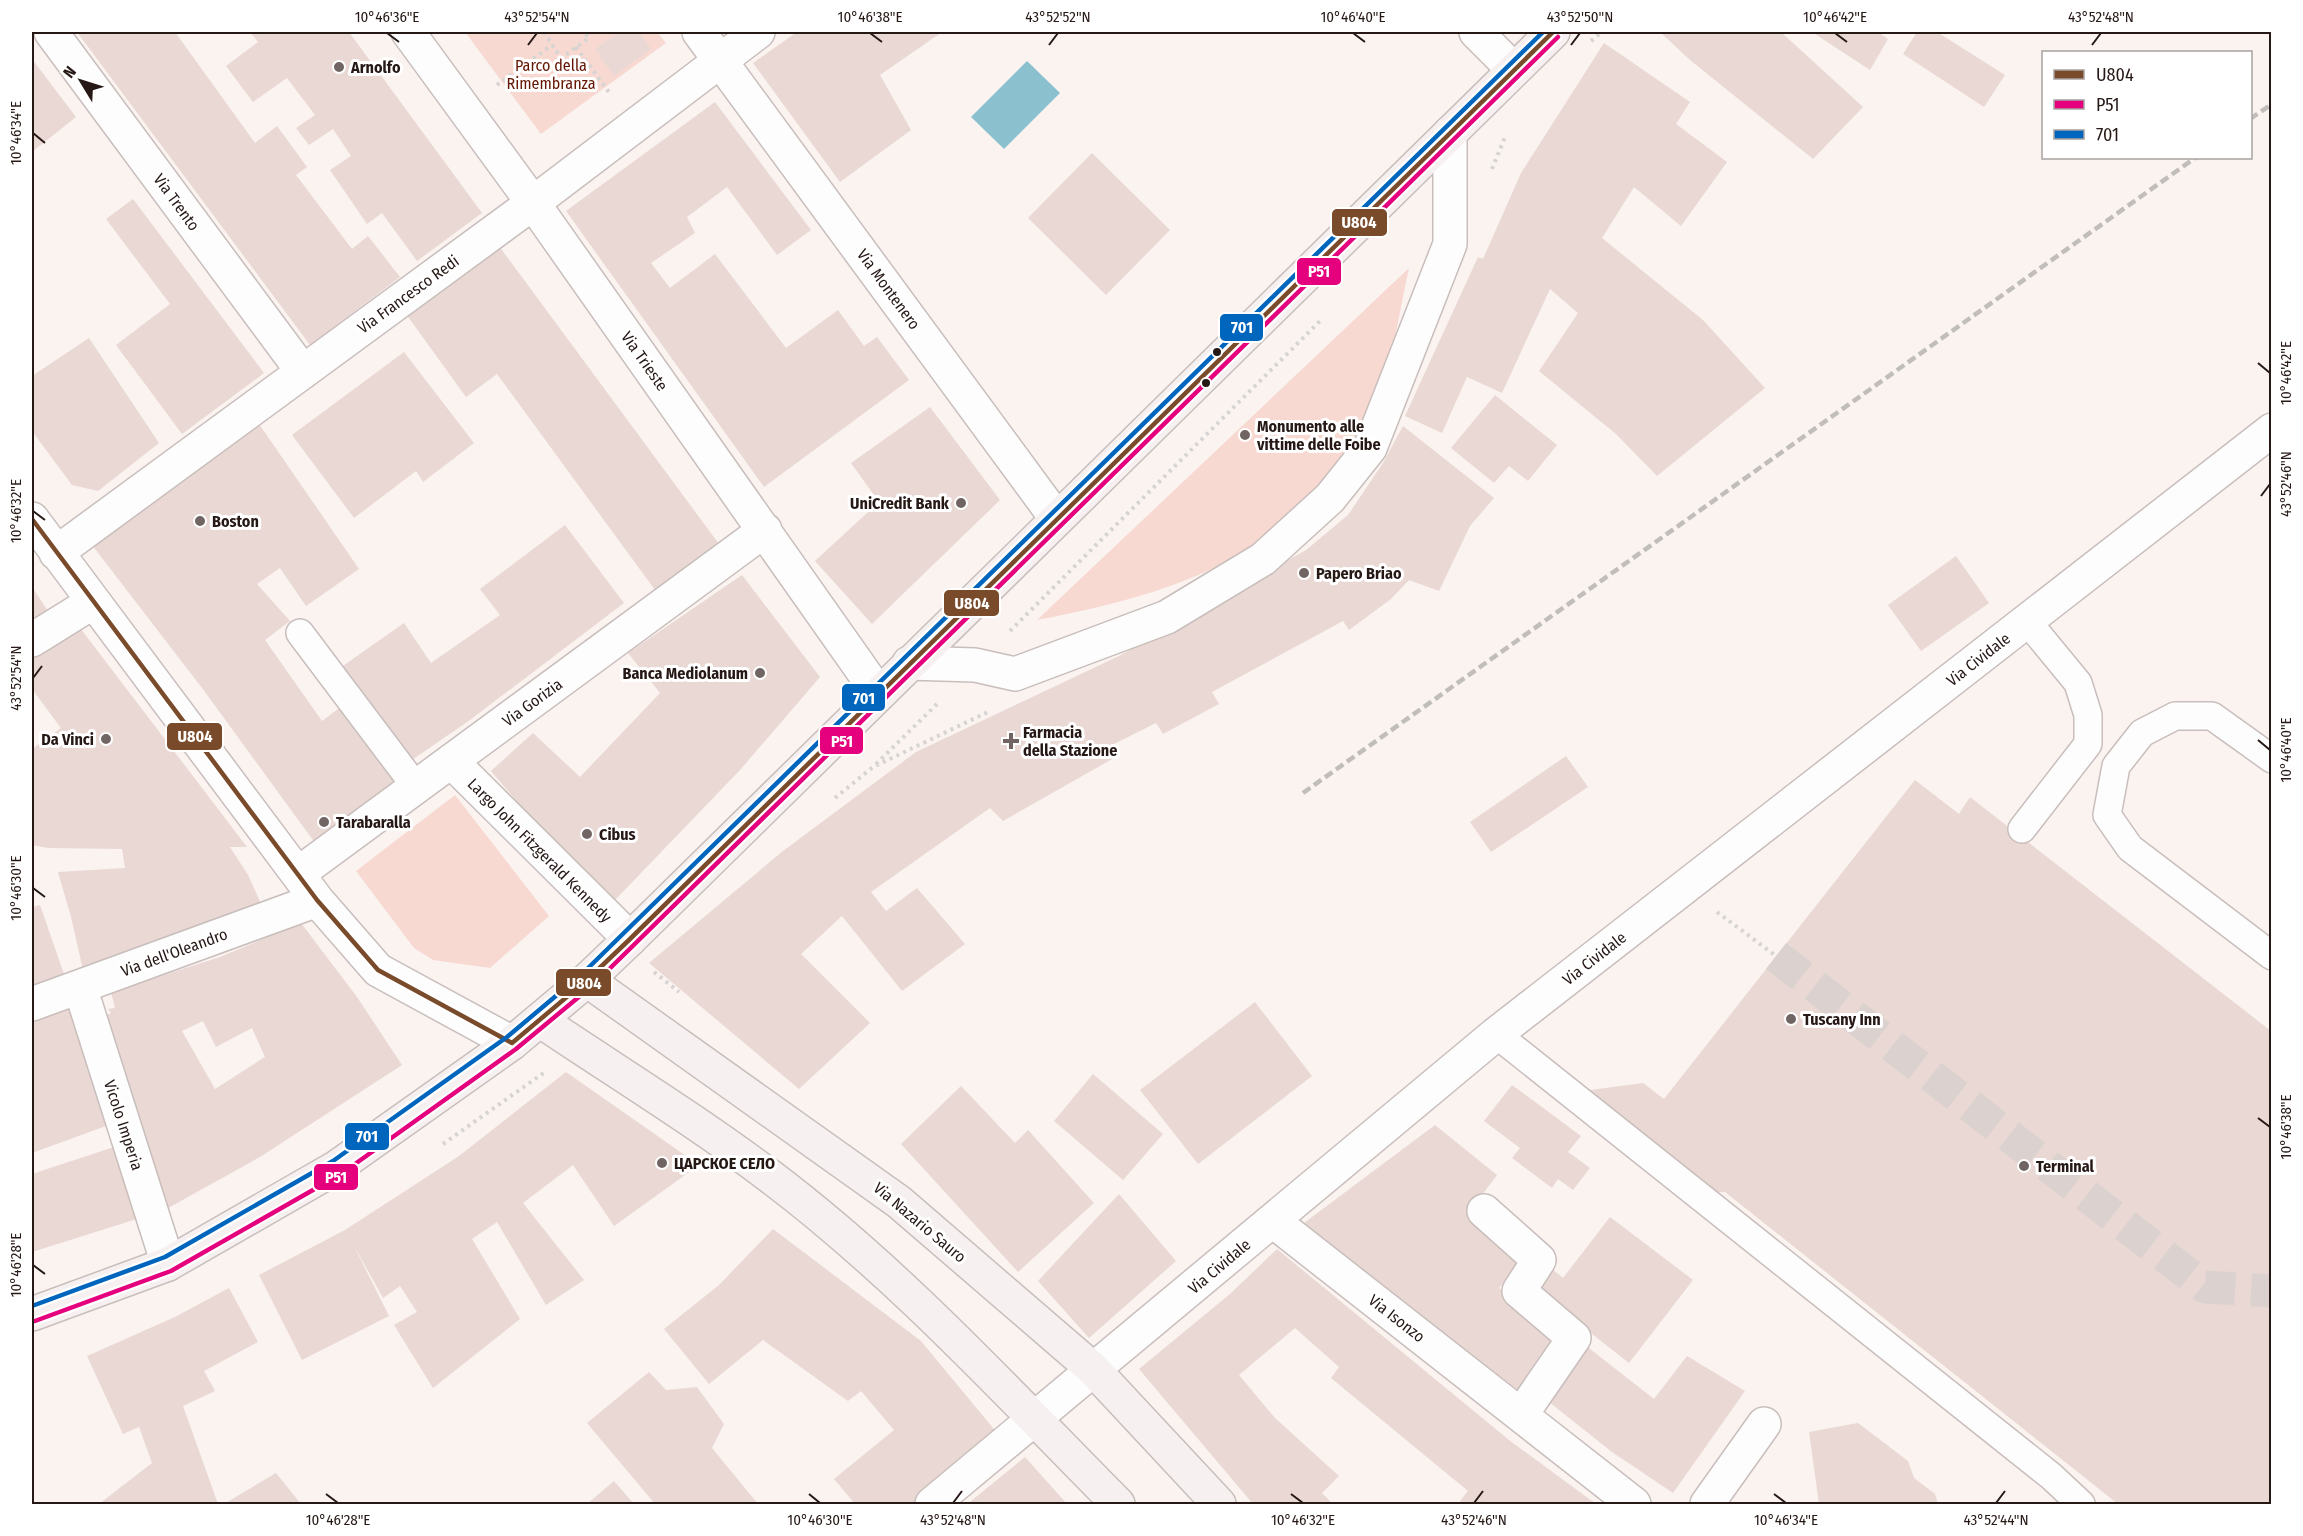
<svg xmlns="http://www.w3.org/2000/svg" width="2303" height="1536" viewBox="0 0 2303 1536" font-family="'Fira Sans Condensed',sans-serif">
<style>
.green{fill:#f7d9d2}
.water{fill:#8bc1cf}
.building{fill:#e9d8d3;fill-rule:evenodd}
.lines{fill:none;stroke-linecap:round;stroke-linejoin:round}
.street-tunnel{stroke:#dbd2cf;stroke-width:33;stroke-dasharray:33 16;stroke-linecap:butt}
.lane-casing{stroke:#c8bebc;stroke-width:30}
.street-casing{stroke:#c8bebc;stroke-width:36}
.secondary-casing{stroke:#c8bebc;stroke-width:36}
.path{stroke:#d6d4d2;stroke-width:4;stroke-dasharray:3 4.5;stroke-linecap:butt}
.lane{stroke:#fefdfd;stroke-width:27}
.street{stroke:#fefdfd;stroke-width:33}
.secondary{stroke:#f6f1f0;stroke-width:33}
.rail{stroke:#c0bdbb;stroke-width:4.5;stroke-dasharray:9 4.5;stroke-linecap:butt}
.bus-1-casing{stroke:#fff;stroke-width:9}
.bus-2-casing{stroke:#fff;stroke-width:9}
.bus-3-casing{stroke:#fff;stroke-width:9}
.bus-1{stroke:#7a4b2a;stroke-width:4.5}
.bus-2{stroke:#e5007d;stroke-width:4.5}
.bus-3{stroke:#0065bd;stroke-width:4.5}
.ticks{fill:none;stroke:#251815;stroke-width:2}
.poi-dot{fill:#706562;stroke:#fff;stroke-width:2}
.bus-dot{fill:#251815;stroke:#fff;stroke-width:2}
.labels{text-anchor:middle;stroke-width:6;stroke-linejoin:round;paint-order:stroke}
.park-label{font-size:16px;fill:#641503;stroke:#fff}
.poi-label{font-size:16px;font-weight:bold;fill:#251815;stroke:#fff;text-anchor:start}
.street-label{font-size:16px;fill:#251815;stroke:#fff}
.line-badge{stroke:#fff;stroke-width:2}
.badge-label{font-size:16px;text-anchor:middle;font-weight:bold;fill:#fff}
.neatline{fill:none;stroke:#251815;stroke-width:2}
.ticks-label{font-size:15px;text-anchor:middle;fill:#251815}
</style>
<rect width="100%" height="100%" fill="#fbf3f0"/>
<!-- green -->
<path class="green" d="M465,32H657L666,43L541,134Z
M1409,268C1399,313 1393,362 1374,404C1363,426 1349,446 1334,465C1314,492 1290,520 1262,540C1196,586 1114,605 1037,620Z
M455,795L549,916L490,968L433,960L414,948L356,871Z"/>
<!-- water -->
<path class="water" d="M1027,61L1060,93L1004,149L971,117Z"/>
<!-- building -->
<path class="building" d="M77,32H175L255,143L277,126L307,167L296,175L352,249L368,236L400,277L310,345Z
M250,32H349L482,213L417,261L382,213L367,224L330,170L351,156L333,129L309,145L296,128L315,115L287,78L253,102L226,66L258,42Z
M620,32H639L651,49L614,76L595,49Z
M797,32H942L880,75L911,130L840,182L753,63Z
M1660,32H1781L1863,107L1813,159L1690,60Z
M1812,32H1878L1888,39L1870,70Z
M1917,32H1937L2005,75L1984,107L1903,54Z
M1604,43L1690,102L1676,124L1727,162L1681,226L1634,187L1602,238L1703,320L1765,388L1657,476L1616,434L1539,371L1578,313L1550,289L1502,393L1467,377L1442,433L1405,416L1478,257L1483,259L1521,173Z
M32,59L76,117L32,152Z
M715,102L811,230L777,255L727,187L687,217L695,233L651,263L670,288L715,254L786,348L838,310L864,346L877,337L909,380L764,487L566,211Z
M1092,153L1170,230L1106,295L1028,218Z
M133,199L264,373L182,434L116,345L170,304L106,219Z
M499,246L719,544L655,590L497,374L466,397L406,314Z
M89,338L159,443L98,491L72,485L32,431V376Z
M404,352L474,443L423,482L416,471L354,518L292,435Z
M1495,395L1557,445L1528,481L1509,466L1494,483L1451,448Z
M930,407L1000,500L872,624L815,561L879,502L851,463Z
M259,424L359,569L306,606L280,568L257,584L290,621L265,640L322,721L346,703L404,784L318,847L202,688L92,545Z
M1403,426L1494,498L1470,526L1439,591L1409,580L1391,599L1349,630L1343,621L1212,692L1219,704L1163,734L1156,723L1108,747L1114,758L1003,821L990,808L871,892L886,911L917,888L965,944L902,991L842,916L801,954L870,1023L799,1089L649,963L783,851L916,752L1119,656L1306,550L1348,515L1383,463Z
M565,525L624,603L470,720L406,764L340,668L404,623L431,663L500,615L480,589Z
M1956,556L1989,603L1921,651L1888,605Z
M742,575L820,677L740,770L615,900L536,824L491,771L533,733L580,777L660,693L628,653Z
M32,587L52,617L32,630Z
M74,620L247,847H230L248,875L263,908L155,941L84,974L71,917L58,872L125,868L122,849L48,848L32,845V749L61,728L32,689V646Z
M1566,756L1588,787L1491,852L1470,822Z
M1915,780L1959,814L1970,797L2271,1031V1504H2118L1725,1192L1703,1193L1576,1092L1643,1083L1664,1099Z
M40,905L65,977L32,988V907Z
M301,923L357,997L402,1065L260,1157L161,1212L97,1020L111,1013L108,1009L115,1008L111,992L220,957ZM203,1021L216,1047L252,1028L265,1057L215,1089L182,1031Z
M77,997L117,1122L32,1153V1015Z
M1255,1002L1312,1076L1198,1164L1140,1090Z
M566,1072L699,1165L614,1226L573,1165L523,1203L584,1280L546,1305L497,1222L472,1239L520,1319L433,1388L394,1325L417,1312L400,1286L383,1298L353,1244L389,1316L302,1360L259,1275L345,1230L459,1156Z
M1093,1074L1163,1134L1123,1180L1054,1121Z
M1512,1085L1581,1136L1568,1152L1590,1168L1573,1190L1558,1179L1552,1188L1512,1158L1520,1148L1484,1121Z
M961,1086L1015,1143L1028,1130L1094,1203L1018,1272L901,1144Z
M1435,1125L1497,1175L1470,1211L1525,1257L1499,1288L1559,1340L1526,1395L1473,1361L1304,1223Z
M117,1146L140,1218L32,1252V1174Z
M1119,1194L1176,1261L1089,1338L1038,1281Z
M1610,1217L1693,1280L1629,1363L1536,1290L1552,1269L1563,1278Z
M773,1229L921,1341L998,1434L913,1504H855L834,1479L894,1430L861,1391L848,1401L763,1340L709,1384L664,1329L719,1285Z
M1277,1249L1509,1440L1596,1504H1464L1460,1501L1468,1491L1331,1378L1339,1367L1295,1328L1239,1375L1275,1418L1339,1476L1322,1493L1333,1504H1253L1139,1369L1230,1294Z
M229,1288L258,1342L204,1371L215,1391L183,1406L218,1504H99L152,1463L139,1427L123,1434L87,1356L175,1317Z
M1585,1345L1654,1399L1687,1356L1745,1391L1673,1493L1612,1452L1544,1398Z
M649,1372L666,1390L697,1387L724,1424L712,1448L758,1504H655L587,1423Z
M1858,1423L1908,1461L1914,1478L1935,1494L1938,1504H1819L1809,1432Z
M1025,1457L1067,1504H968L976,1497Z
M276,1473L301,1504H224Z
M614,1481L634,1504H587Z"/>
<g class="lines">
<!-- street-tunnel -->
<path class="street-tunnel" d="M1776,956L2205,1287L2272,1291"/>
<!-- lane casing -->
<g class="lane-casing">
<path id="lane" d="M300,633L416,787
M2272,759L2212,716H2175L2142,733L2116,766L2107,815L2130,848L2272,956
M2022,829L2088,744V715L2078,683L2027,621
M1496,1034L2051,1476L2081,1504"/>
</g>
<!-- street casing -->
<g class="street-casing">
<path id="street" d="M51,32L303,372
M408,32L533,203L879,694
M699,32L1057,519
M1476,32L1514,70
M32,519L317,900L378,970L512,1043
M56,553L533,203L758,32
M32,640L93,602
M909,663L975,665L1015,674L1167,617L1263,559L1330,498L1370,448L1450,244V133
M451,761L630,939
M299,873L765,530
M80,987L168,1264
M32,1004L317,900
M1484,1211L1539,1260L1519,1291L1574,1338L1521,1415
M1273,1221L1634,1504
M932,1504L1496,1034L2272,430
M1707,1504L1764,1424"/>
</g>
<!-- secondary casing -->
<g class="secondary-casing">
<path id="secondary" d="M587,980L899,1202L1094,1370L1219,1504
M541,1021C617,1072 698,1122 771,1177C898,1273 1007,1392 1118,1504
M32,1314L168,1264L337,1167L512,1043L587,980L630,939L1553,32"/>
</g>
<!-- path -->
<path class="path" d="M544,32L561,58L589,38L584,32
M1591,41L1602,32
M576,47L611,95
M497,85L552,45
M1492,169L1505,137
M1010,631L1323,318
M876,764L937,704
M835,798L873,767L990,711
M1717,912L1776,956
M654,972L679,992
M443,1144L545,1072"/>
<!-- lane -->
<use href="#lane" class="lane"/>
<!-- street -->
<use href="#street" class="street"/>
<!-- secondary -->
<use href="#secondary" class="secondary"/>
<!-- rail -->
<path class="rail" d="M2250,119L2272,104
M1303,793L2195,158"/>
<!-- bus-1 casing -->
<g class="bus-1-casing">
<path id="bus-1" d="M32,519L317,900L378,970L512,1043L587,980L630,939L1553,32"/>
</g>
<!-- bus-2 casing -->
<g class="bus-2-casing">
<path id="bus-2" d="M35,1321L171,1271L341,1174L516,1049L592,986L1558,37"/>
</g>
<!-- bus-3 casing -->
<g class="bus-3-casing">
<path id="bus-3" d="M32,1306L165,1257L333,1161L507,1037L582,974L1543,32"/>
</g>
<!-- bus-1 -->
<use href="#bus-1" class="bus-1"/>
<!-- bus-2 -->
<use href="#bus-2" class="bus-2"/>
<!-- bus-3 -->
<use href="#bus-3" class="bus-3"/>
</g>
<!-- ticks -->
<path class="ticks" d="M387,33L399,42M870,33L882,42M1353,33L1365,42M1835,33L1847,42M528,45L537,33M1049,45L1058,33M1571,45L1580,33M2092,45L2101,33M33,133L45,143M2258,363L2270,373M2261,496L2270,484M33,511L45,520M33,678L42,666M2258,740L2270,750M33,888L45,897M2258,1118L2270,1127M33,1265L45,1274M326,1494L338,1503M809,1494L820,1503M1291,1494L1303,1503M1774,1494L1786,1503M953,1503L962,1491M1474,1503L1483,1491M1996,1503L2005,1491"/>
<!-- markers -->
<g class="poi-dot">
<circle cx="339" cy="67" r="6"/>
<circle cx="1245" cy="435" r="6"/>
<circle cx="961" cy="503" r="6"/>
<circle cx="200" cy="521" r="6"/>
<circle cx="1304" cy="573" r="6"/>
<circle cx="760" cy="673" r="6"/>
<circle cx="106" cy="739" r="6"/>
<path d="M1008 732h6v6h6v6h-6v6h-6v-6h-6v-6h6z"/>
<circle cx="324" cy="822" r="6"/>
<circle cx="587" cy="834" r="6"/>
<circle cx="1791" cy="1019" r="6"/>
<circle cx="662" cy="1163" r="6"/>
<circle cx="2024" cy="1166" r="6"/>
</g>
<g class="bus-dot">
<circle cx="1217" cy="352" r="5"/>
<circle cx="1206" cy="383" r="5"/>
</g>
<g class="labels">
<!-- park labels -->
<g class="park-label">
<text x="551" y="71">Parco della<tspan x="551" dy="18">Rimembranza</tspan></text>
</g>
<!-- poi labels -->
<g class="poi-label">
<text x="351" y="73">Arnolfo</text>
<text x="1257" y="432">Monumento alle<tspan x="1257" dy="18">vittime delle Foibe</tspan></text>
<text x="949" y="509" text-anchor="end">UniCredit Bank</text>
<text x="212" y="527">Boston</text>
<text x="1316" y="579">Papero Briao</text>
<text x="748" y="679" text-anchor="end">Banca Mediolanum</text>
<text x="1023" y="738">Farmacia<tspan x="1023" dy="18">della Stazione</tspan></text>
<text x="94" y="745" text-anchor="end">Da Vinci</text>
<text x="336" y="828">Tarabaralla</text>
<text x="599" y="840">Cibus</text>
<text x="1803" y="1025">Tuscany Inn</text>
<text x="674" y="1169">ЦАРСКОЕ СЕЛО</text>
<text x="2036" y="1172">Terminal</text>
</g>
<!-- street labels -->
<g class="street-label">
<text transform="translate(177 202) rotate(54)" y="6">Via Trento</text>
<text transform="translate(889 289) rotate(54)" y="6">Via Montenero</text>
<text transform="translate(408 294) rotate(-36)" y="6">Via Francesco Redi</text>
<text transform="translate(645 361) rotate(55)" y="6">Via Trieste</text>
<text transform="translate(1978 659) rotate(-38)" y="6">Via Cividale</text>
<text transform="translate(532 702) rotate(-36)" y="6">Via Gorizia</text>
<text transform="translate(540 850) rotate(45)" y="6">Largo John Fitzgerald Kennedy</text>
<text transform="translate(174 952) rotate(-20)" y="6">Via dell'Oleandro</text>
<text transform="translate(1594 958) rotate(-38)" y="6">Via Cividale</text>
<text transform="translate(124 1125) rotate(72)" y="6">Vicolo Imperia</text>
<text transform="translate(920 1222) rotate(40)" y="6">Via Nazario Sauro</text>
<text transform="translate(1219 1266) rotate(-40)" y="6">Via Cividale</text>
<text transform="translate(1397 1318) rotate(38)" y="6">Via Isonzo</text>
</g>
</g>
<g class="line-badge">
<rect x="1331" y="208" width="57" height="29" rx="6" fill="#7a4b2a"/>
<rect x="1296" y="257" width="46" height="29" rx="6" fill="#e5007d"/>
<rect x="1219" y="313" width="45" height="29" rx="6" fill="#0065bd"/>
<rect x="943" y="589" width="57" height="28" rx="6" fill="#7a4b2a"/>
<rect x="841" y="683" width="45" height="29" rx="6" fill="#0065bd"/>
<rect x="166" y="722" width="57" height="29" rx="6" fill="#7a4b2a"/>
<rect x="819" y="726" width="45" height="29" rx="6" fill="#e5007d"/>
<rect x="555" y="968" width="57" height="29" rx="6" fill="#7a4b2a"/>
<rect x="344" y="1122" width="46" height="29" rx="6" fill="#0065bd"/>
<rect x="313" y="1163" width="46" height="28" rx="6" fill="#e5007d"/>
</g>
<g class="badge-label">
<text x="1359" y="228">U804</text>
<text x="1319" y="277">P51</text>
<text x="1242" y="333">701</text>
<text x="972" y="609">U804</text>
<text x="864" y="704">701</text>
<text x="195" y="742">U804</text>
<text x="842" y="747">P51</text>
<text x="584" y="989">U804</text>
<text x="367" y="1142">701</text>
<text x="336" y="1183">P51</text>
</g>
<!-- border -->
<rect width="2303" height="1536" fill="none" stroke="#ffffff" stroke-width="66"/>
<!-- legend -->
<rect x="2042" y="51" width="210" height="108" fill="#ffffff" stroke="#a8a3a1" stroke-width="1.5"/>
<rect x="2054" y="70" width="30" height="9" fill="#7a4b2a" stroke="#a8a3a1" stroke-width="1.5"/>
<text x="2096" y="81" font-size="18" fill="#251815">U804</text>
<rect x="2054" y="100" width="30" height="9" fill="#e5007d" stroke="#a8a3a1" stroke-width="1.5"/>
<text x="2096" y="111" font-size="18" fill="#251815">P51</text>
<rect x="2054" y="130" width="30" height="9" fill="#0065bd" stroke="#a8a3a1" stroke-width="1.5"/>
<text x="2096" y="141" font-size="18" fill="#251815">701</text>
<!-- north arrow -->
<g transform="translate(81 81) rotate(308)" stroke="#ffffff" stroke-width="4.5" paint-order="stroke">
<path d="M0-4.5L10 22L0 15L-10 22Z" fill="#251815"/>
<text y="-9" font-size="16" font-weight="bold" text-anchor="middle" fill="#251815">N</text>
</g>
<rect x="33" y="33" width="2237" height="1470" class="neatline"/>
<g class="ticks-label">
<text x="387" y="22">10°46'36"E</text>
<text x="537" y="22">43°52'54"N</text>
<text x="870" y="22">10°46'38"E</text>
<text x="1058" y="22">43°52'52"N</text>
<text x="1353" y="22">10°46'40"E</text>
<text x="1580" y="22">43°52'50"N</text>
<text x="1835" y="22">10°46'42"E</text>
<text x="2101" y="22">43°52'48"N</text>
<text transform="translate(16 133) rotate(-90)" y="5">10°46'34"E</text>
<text transform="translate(2286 373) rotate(-90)" y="5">10°46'42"E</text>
<text transform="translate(2286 484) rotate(-90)" y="5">43°52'46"N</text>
<text transform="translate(16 511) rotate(-90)" y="5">10°46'32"E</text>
<text transform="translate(16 678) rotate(-90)" y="5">43°52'54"N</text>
<text transform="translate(2286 750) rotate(-90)" y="5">10°46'40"E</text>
<text transform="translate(16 888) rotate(-90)" y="5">10°46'30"E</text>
<text transform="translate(2286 1127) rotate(-90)" y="5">10°46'38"E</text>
<text transform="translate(16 1265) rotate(-90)" y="5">10°46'28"E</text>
<text x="338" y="1525">10°46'28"E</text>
<text x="820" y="1525">10°46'30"E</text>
<text x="953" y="1525">43°52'48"N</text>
<text x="1303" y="1525">10°46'32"E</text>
<text x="1474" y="1525">43°52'46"N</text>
<text x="1786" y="1525">10°46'34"E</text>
<text x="1996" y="1525">43°52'44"N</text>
</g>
</svg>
